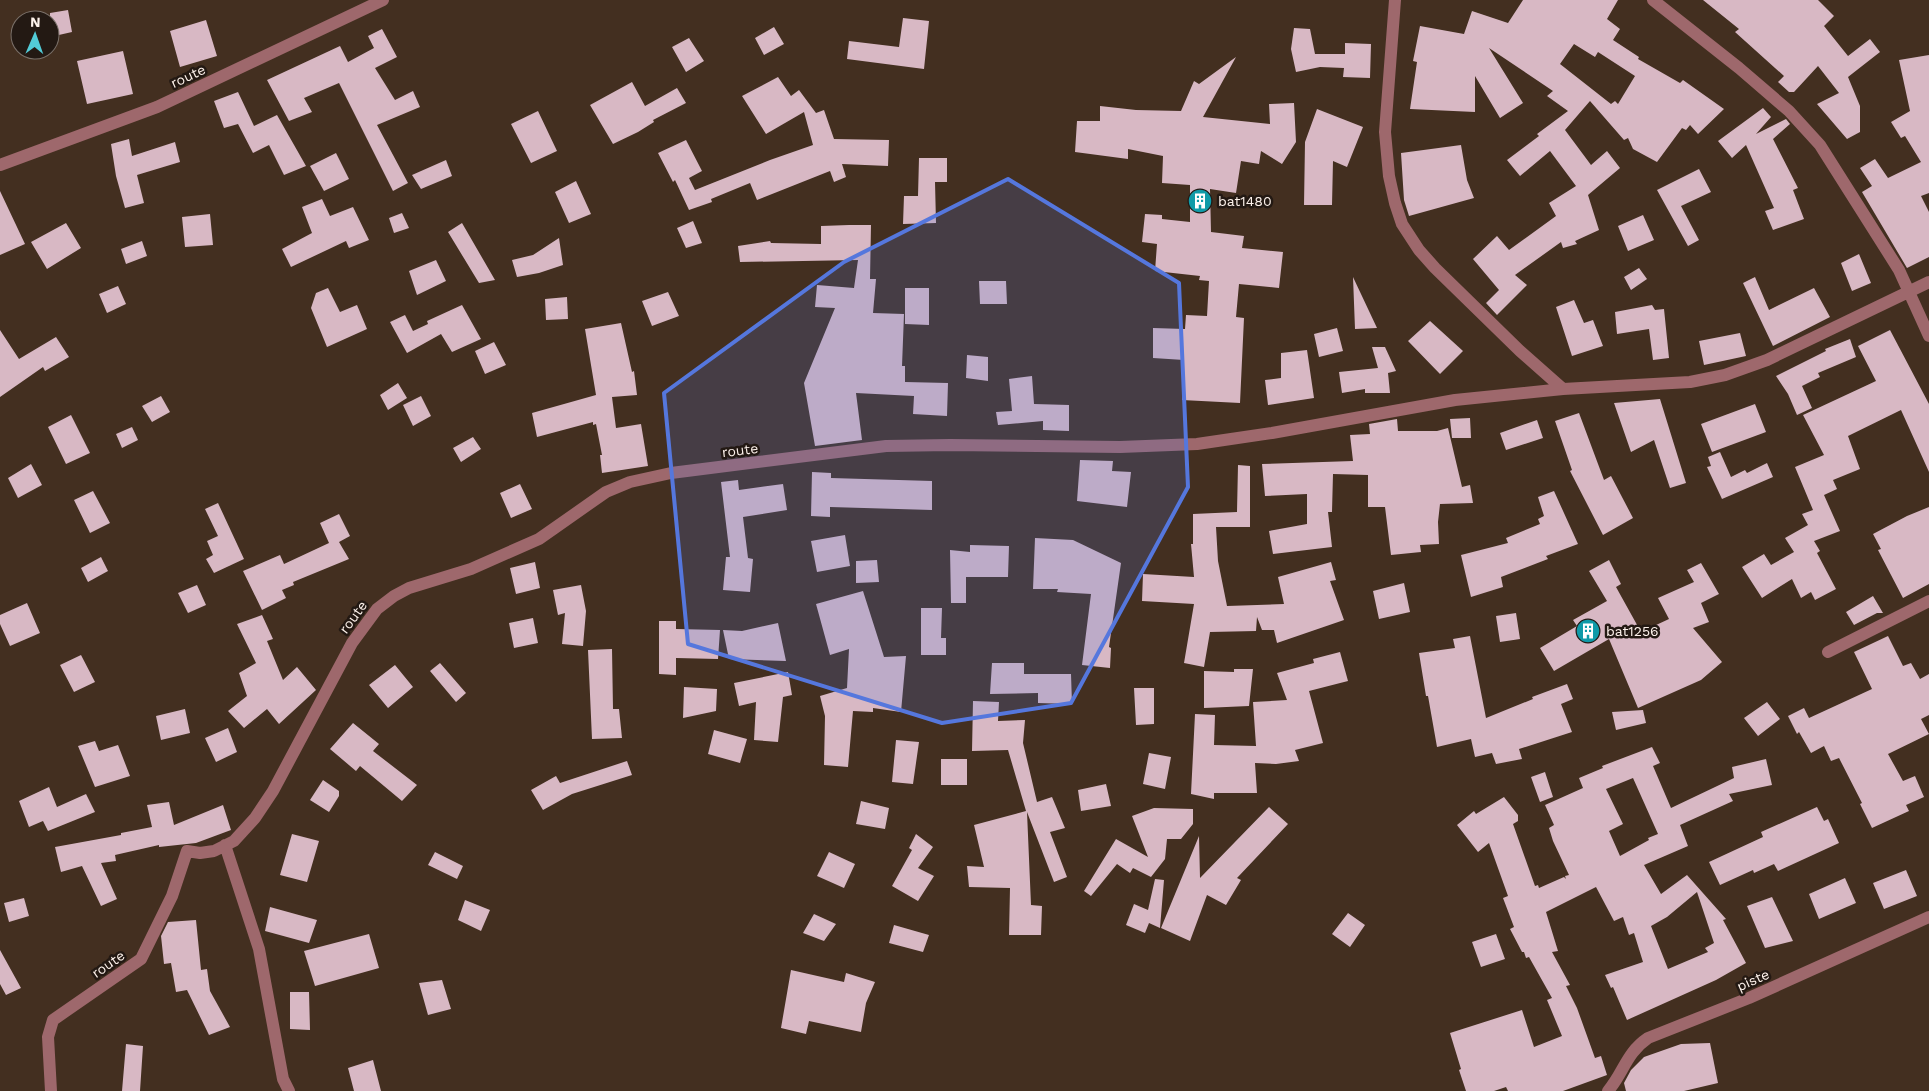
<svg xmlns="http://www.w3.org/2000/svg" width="1929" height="1091" viewBox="0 0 1929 1091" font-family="'Work Sans',sans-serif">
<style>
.building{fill:#d8b8c4;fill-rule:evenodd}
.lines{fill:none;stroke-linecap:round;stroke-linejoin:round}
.street{stroke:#9e686c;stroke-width:12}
.marked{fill:#57d;fill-opacity:0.2;stroke:#57d;stroke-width:4;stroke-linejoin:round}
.labels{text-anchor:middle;stroke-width:5;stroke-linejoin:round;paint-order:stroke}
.street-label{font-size:14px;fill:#fdf2eb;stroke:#231913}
.poi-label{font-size:14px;fill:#fdf2eb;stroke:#231913;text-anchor:start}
</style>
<rect width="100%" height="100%" fill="#432f20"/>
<!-- building -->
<path class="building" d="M1523,0H1618L1607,19L1620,29L1613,40L1639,57L1638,59L1680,83L1683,80L1724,109L1698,134L1690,125L1686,130L1682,128L1657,162L1633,149L1628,138L1624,140L1590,101L1565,130L1591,165L1607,151L1620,168L1588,195L1599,230L1575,241L1577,244L1563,248L1561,242L1515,275L1527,285L1497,315L1486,303L1499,290L1473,259L1497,236L1509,250L1556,216L1549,203L1576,186L1550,151L1520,176L1507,160L1539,136L1537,134L1568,111L1547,96L1553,91L1489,48L1523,103L1500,118L1475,76V112L1410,109L1417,62L1413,61L1420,26L1464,34L1472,11L1508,23ZM1574,44L1595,57L1598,52L1635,76L1618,104L1615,101L1611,104L1560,64Z
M1703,0H1818L1834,16L1824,26L1848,56L1870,39L1880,52L1848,77L1860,106V132L1847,139L1817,104L1839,93L1818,66L1794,92H1789L1778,82L1784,76L1735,32L1739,29Z
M68,10L72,32L50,37V13Z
M903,18L929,21L924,69L847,59L849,41L899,47Z
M206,20L217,56L180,67L170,31Z
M774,27L784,44L764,55L755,38Z
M1294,28L1310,29L1315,54H1345V43L1371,44L1370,78L1343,77L1344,68L1320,67L1296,72L1291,49Z
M382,29L397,57L375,68L395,100L413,91L420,107L377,125L408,183L393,191L339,83L304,98L312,112L289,121L267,80L340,46L348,62L374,48L368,36Z
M689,38L704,61L686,72L672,47Z
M123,51L133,94L87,104L77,61Z
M1929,55V193L1921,196L1929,212V257L1907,268L1862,192L1872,186L1860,168L1875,159L1888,178L1921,162L1905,136L1901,138L1891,122L1910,111L1899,60Z
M1236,57L1203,117L1270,124L1269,104L1294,103L1296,142L1282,164L1261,151L1259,164L1241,161L1236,193L1210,189L1211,232L1244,236L1242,248L1283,252L1279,288L1239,284L1236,317L1244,318L1240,403L1182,400L1184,360L1153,358V328L1185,329L1186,315L1207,316L1209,281L1199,280L1200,276L1155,271L1157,244L1142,242L1145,214L1162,215V219L1190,222V185L1162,183L1163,156L1128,149V159L1075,152L1077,121H1100V106L1136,110L1181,111L1194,81L1199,84Z
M778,77L791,96L799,90L816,113L824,110L834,139L889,140L888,166L842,164L846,177L834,182L830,171L757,200L750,183L711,199L712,202L689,210L675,180L673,182L658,153L686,140L702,171L689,178L695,190L770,160L813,145L804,112L766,134L742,96Z
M632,82L645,106L677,88L686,103L653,120L654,122L638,132L613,144L590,105Z
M238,92L254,126L277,115L306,166L284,175L269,145L253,153L238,124L224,128L214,101Z
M1763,108L1771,117L1756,134L1786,119L1790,124L1773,139L1798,188L1793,190L1804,219L1773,230L1765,211L1774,208L1746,145L1732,158L1718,141Z
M1317,109L1363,127L1347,167L1333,161L1332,205H1304L1305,142Z
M538,111L557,151L531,163L511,124Z
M129,139L132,156L175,142L180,162L137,175L144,203L125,208L116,176L111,144Z
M1461,145L1467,180L1474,198L1409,216L1404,200L1401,153Z
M336,153L349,179L324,191L310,166Z
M919,158H947V182H935L936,223L903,224L904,196H918Z
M446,160L452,176L421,189L412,175Z
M1699,169L1711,192L1681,206L1699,240L1688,246L1657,190Z
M576,181L591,214L569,223L555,192Z
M0,191L25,244L0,255Z
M322,199L330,216L353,207L369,240L349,248L346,241L291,267L282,249L312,233L302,207Z
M402,213L409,228L394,233L389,218Z
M210,214L213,245L185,247L182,217Z
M1643,215L1654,240L1628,251L1618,226Z
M693,221L702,243L686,248L677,228Z
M66,223L81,248L47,269L31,242Z
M462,223L495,280L479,283L448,232Z
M849,225H871L870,279H876L873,313L904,314L902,366H905V382L948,383L947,416L913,414L914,396L856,393L862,440L815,446L804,383L835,308L815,307L817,285L854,288L858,260L740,262L738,246L770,241L771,243L821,244V226Z
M559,238L563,265L539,273L517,277L512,260L533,255Z
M142,241L147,256L126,264L121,249Z
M1859,254L1871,283L1852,291L1841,263Z
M436,260L446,281L417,295L409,271Z
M1639,268L1647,279L1631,290L1624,277Z
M1353,277L1377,328L1355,329Z
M1755,277L1769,310L1814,288L1830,317L1773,346L1743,283Z
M979,281H1006L1007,304H980Z
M118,286L126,304L107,313L99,294Z
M328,288L340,312L357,305L367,329L327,347L311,308L316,293Z
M905,288H929V325L905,324Z
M668,292L679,316L652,326L642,301Z
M567,297L568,319L546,320L545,299Z
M1574,300L1584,323L1593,320L1603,346L1572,356L1556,307Z
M462,305L481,339L452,352L441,334L407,353L390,322L405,315L413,331L428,324L427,321Z
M1652,305L1655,310L1664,309L1669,358L1653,360L1649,329L1617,334L1615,312Z
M1430,321L1463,351L1440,374L1408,341Z
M621,323L632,372L634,371L637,395L612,397L616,428L641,424L648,466L602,473L600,455H602L596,424L593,425V422L537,437L532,413L596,395L585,329Z
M1337,328L1343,351L1319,357L1314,334Z
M0,330L19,359L56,337L69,357L45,371L43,367L0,397Z
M1890,330L1929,404V472L1901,410L1848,436L1860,469L1833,480L1837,489L1824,495L1840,531L1814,541L1820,551L1817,553L1836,589L1815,600L1811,592L1801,598L1792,579L1762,598L1742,567L1764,554L1771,565L1794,552L1785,538L1808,525L1802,514L1813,510L1795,467L1824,455L1803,415L1876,381L1858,346Z
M1740,333L1746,356L1704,365L1699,341Z
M1850,339L1856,357L1818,373L1820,377L1802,386L1812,408L1797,415L1788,394L1776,376L1826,351L1825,349Z
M494,342L506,365L485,374L475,351Z
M1372,347H1385L1396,371L1388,373L1390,393H1365V389L1342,393L1339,372L1378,368Z
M1307,350L1314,398L1268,405L1265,380L1281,378V353Z
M967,355L988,357V381L966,378Z
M1032,376L1034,404L1069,405V431L1043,430V421L998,425L996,412L1012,411L1009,379Z
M398,383L407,398L388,410L380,395Z
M161,396L170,412L152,422L142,406Z
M421,396L431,416L413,426L403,405Z
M1660,399L1686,483L1670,488L1654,440L1631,452L1614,403Z
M1755,404L1766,432L1712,452L1701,424Z
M1579,413L1604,480L1611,476L1633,518L1603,535L1570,471L1572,470L1555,421Z
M71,415L90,453L66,464L48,427Z
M1470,418L1471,438H1452L1450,419Z
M1397,419L1398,431H1437L1448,428L1462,487L1470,485L1473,503L1440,504L1438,522L1439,544L1420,545L1421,552L1391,555L1385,507H1368V475L1333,474L1332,512H1328L1332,547L1273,554L1269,531L1307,524V494L1265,496L1262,464L1353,461L1350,435L1370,434L1369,424Z
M1537,420L1543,438L1506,450L1500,433Z
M132,427L138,440L122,448L116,434Z
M473,437L481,449L461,462L453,448Z
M1720,452L1731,477L1745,470L1747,473L1767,463L1773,477L1722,499L1707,467L1711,466L1708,457Z
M1080,460L1113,461L1112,471L1131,472L1127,507L1077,501Z
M31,464L42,485L18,498L8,478Z
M1238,465L1250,466V527H1216L1218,561L1227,606L1284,604L1278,577L1331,562L1336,580L1330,581L1344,620L1277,643L1274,630H1262L1257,617L1256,631L1210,632L1204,667L1184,663L1194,604L1142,601L1143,574L1194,577L1191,544H1193V514L1237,512Z
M812,472L831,473V478L932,481V510L830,507V517L811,516Z
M738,480L739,490L783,484L787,510L743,517L748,558L753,559L750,592L723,590L726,557H730L721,482Z
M520,484L532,509L511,518L500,493Z
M93,491L110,523L90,533L74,500Z
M1554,491L1578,544L1546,556L1548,559L1501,577L1503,587L1471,597L1461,555L1508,543L1506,538L1540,524L1538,519L1544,516L1538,497Z
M218,503L244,559L214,573L206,559L213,555L207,541L218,536L205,509Z
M1929,507V584L1903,598L1878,550L1881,549L1873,534L1907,516Z
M339,514L350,536L339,542L349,559L293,582L294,585L282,590L286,598L262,610L243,571L280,555L284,564L329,543L320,523Z
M845,535L850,566L817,572L811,541Z
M1035,538L1073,540L1121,563L1109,647L1111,648L1110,668L1082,665L1091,594L1057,592L1058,589H1033Z
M970,545L1009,546L1008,577H966V603H951L950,550L970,552Z
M101,557L108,571L88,582L81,568Z
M877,560L879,582L856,583V561Z
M1609,560L1621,584L1616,587L1641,632L1669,619L1658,598L1694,582L1687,570L1701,563L1719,594L1701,603L1709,622L1693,628L1722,662L1701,680L1638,708L1609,639L1554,671L1540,648L1577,626L1573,620L1607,601L1589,571Z
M535,562L540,588L516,594L510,568Z
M1404,583L1410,612L1379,619L1373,591Z
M197,585L206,605L188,613L178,593Z
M581,585L586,611L583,646L562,644L565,613L558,615L553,590Z
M863,591L884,657L906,656L901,712L873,708V712L853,711L848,767L824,765L825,716L820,696L847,688L849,649L830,655L816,604Z
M1873,596L1883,613H1877L1854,625L1846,612Z
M27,603L40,633L10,646L0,624V615Z
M921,608H942L941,638H946V655H921Z
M1516,613L1520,639L1500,642L1496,616Z
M262,615L273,639L267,641L283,680L297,667L316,690L279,724L267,709L244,728L228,711L247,696L239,673L256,663L237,624Z
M533,618L538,643L514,648L509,623Z
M659,621H676V629L720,630L718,659L676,658V675L659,674Z
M778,623L786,661L729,659L723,630L742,631Z
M1470,636L1486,718L1533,699L1532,697L1567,684L1573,699L1561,704L1572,732L1519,749L1522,759L1496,764L1492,753L1475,757L1471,739L1437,747L1428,696H1426L1419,653L1455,648L1453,639Z
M1888,636L1903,666L1911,663L1920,679L1929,674V715L1921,719L1929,734L1888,754L1903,781L1915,776L1924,797L1906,805L1909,811L1872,828L1860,804L1862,803L1839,758L1831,761L1824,746L1811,753L1799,732L1797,734L1788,716L1804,708L1809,718L1872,689L1854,652Z
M612,649L613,709H619L622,738L592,739L588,650Z
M1340,652L1348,681L1309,691L1323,743L1295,750L1299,761L1276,764L1255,763L1257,793H1214V799L1191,794L1195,714L1215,715L1214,745L1256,746L1253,702L1287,700L1277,673L1314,663L1313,659Z
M81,655L95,682L74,692L60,665Z
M440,663L466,693L456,702L430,671Z
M992,663H1024V674H1071L1072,704L1038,703V693L990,694Z
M395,665L413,687L388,708L369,685Z
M1234,669H1253L1249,706L1204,708V671L1234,672Z
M788,672L792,695L783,697L778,742L754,740L756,702L739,706L734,683Z
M684,687L717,689L716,711L683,718Z
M1134,688H1154V724L1136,725Z
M973,701L999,702L998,721L1025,720L1023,743L1037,802L1052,797L1065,828L1050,832L1067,877L1054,882L1027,812L1031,905L1042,906L1041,935H1009L1010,888L969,887L967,866L984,867L974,825L1026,811L1008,750L972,751Z
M1767,702L1780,719L1758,736L1744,718Z
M185,709L190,733L161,740L156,716Z
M1643,710L1646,723L1616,730L1612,712Z
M353,723L379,744L373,751L417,785L402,801L360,766L356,771L330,749Z
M228,728L237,752L216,762L205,738Z
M714,730L747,739L740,763L708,754Z
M896,740L919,742L913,784L892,782Z
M95,741L99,751L118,745L130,776L95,787L78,746Z
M1652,747L1660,763L1653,766L1671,808L1734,778L1732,767L1766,759L1772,785L1729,794L1733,801L1680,825L1688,846L1644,865L1661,894L1687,875L1726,919L1723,920L1746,963L1716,980L1627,1020L1613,987L1611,988L1605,975L1643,962L1634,933L1629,935L1623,917L1614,921L1596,887L1546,912L1558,951L1552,952L1570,985L1566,986L1577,1008L1595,1058L1601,1056L1607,1075L1563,1091H1508L1506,1087L1494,1091H1466L1459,1070L1461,1069L1450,1033L1522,1010L1534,1047L1562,1036L1547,1000L1552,998L1529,957L1526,958L1524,952H1522L1510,929L1514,927L1503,898L1508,896L1489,843L1478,852L1457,825L1474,811L1476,814L1504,797L1518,815V821L1513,824L1535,886L1538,885L1539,888L1564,877L1566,879L1565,876L1569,875L1553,841L1549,828L1554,825L1545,805L1583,788L1579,778L1603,768L1602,766ZM1633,778L1658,834L1648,838L1649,840L1620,856L1609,831L1623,824L1606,789ZM1697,892L1714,943L1705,948L1708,952L1668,969L1651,926L1667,917Z
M1149,753L1171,757L1165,789L1143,784Z
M941,759H967V785H941Z
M627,761L632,775L572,794L543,810L531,790L556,776L560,783Z
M1545,772L1553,797L1540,802L1531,777Z
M323,780L339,791V796L329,812L310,800Z
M1106,784L1111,806L1081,811L1078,790Z
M49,787L57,807L86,794L95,812L48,831L43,821L29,827L19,801Z
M861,801L889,808L885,829L856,824Z
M169,802L174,825L223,805L231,830L196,843L159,847V845L115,855L116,861L101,863L117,899L101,906L82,866L61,872L55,847L121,835V833L152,827L147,805Z
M1269,807L1288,824L1237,878L1241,880L1226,905L1207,895L1190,941L1161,928L1199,836L1200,878Z
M1817,807L1824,821L1828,819L1839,843L1778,871L1774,864L1754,873L1753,870L1720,885L1709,862L1763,837L1761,832Z
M1154,808L1193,809V824L1181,839H1167L1165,859L1151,877L1133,868L1130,873L1117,864L1091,896L1084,891L1116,839L1148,857L1132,816Z
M292,834L319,841L307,882L280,875Z
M916,834L933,847L918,868L934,876L918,901L892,886L912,850L909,848Z
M435,852L463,866L457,879L428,865Z
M829,852L855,864L844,888L817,876Z
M1906,870L1917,896L1884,909L1873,883Z
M1845,878L1856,903L1819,919L1809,894Z
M1155,879L1164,880L1160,928L1149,923L1145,933L1126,925L1134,904L1148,910Z
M1772,897L1793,941L1765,948L1747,906Z
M24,898L29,916L9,922L4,903Z
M465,900L490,910L481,931L458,920Z
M270,907L317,920L309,943L265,931Z
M1348,913L1365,925L1350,947L1332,934Z
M814,914L836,924L824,941L803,933Z
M196,920L201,970L207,969L210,991L230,1027L209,1035L187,990L176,992L171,963L164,964L161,936L168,922Z
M894,925L929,935L923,952L889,943Z
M369,934L379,968L315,986L304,951Z
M1496,934L1505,959L1481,967L1472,942Z
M0,950L21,988L6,995L0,984Z
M791,970L844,982L846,973L875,982L866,1003L861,1032L809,1021L806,1034L781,1028Z
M442,980L451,1009L428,1015L419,983Z
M290,992H309L310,1030L290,1029Z
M1710,1043L1718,1083L1684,1091H1626L1624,1083L1631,1070L1644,1057L1681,1044Z
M126,1044L143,1046L140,1091H122Z
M373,1060L381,1091H354L348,1068Z"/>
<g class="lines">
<!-- street -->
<path class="street" d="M1395,0L1385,132L1389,176L1395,203L1402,224L1419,250L1435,268L1520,351L1563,389
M1653,0L1739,68L1789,111L1820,145L1899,270L1929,336
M0,165L157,107L383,0
M1828,652L1929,601
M225,845L259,949L283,1079L289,1091
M51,1091L48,1037L53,1020L141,959L172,896L187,851L200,853L214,851L234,841L255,818L273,791L352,643L377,609L394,596L409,588L471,569L539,539L606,492L630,482L671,473L886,446L950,445L1120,447L1197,444L1272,433L1455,400L1563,389L1690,382L1725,375L1767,360L1929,282
M1608,1091C1624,1072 1626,1053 1648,1038L1749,998L1929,917"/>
</g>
<!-- marked area -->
<path class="marked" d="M1008,179L1179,283L1188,487L1071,703L942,723L688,644L664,393L844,262Z"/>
<!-- icons -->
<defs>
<g id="building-disc" transform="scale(1.25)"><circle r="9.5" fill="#0f9aa8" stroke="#231913"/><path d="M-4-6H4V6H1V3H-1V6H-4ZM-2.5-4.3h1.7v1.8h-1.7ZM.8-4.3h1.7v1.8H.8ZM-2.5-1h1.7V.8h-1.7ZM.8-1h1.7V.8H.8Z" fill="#fff"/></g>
</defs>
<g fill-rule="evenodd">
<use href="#building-disc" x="1200" y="201"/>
<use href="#building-disc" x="1588" y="631"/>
</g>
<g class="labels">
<!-- street labels -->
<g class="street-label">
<text transform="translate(188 76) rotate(-25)" y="5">route</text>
<text transform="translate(740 450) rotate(-7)" y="5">route</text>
<text transform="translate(353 617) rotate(-54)" y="5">route</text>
<text transform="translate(108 964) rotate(-35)" y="5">route</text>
<text transform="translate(1753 980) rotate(-24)" y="5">piste</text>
</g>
<!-- poi labels -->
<g class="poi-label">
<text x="1218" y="206">bat1480</text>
<text x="1606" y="636">bat1256</text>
</g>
</g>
<!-- north arrow -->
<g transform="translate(35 35) rotate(2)"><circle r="24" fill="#231913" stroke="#7a7069"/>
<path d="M0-4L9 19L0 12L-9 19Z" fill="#52cbd7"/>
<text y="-8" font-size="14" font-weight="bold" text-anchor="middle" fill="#fdf2eb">N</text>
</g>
</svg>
